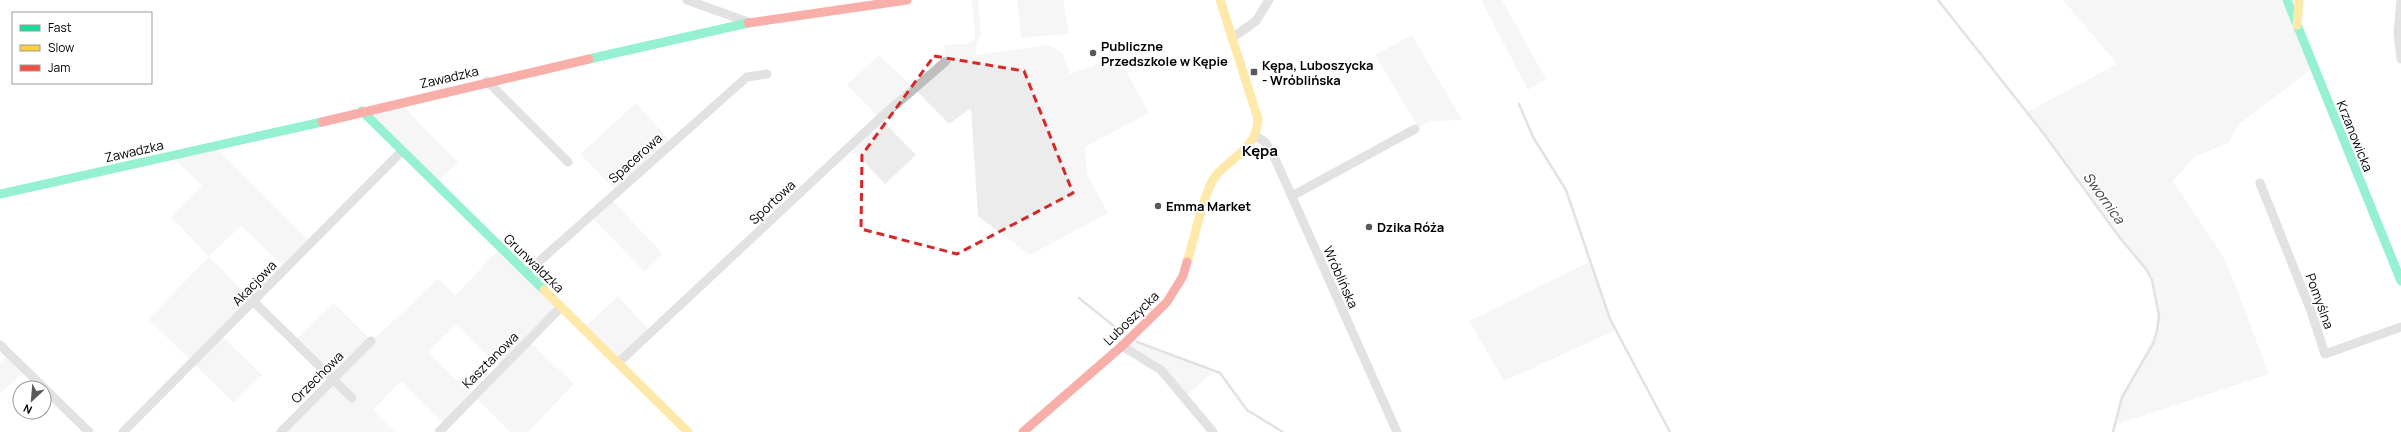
<svg xmlns="http://www.w3.org/2000/svg" width="2401" height="432" viewBox="0 0 2401 432" font-family="Manrope,sans-serif">
<style>
.green{fill:#ececec}
.lines{fill:none;stroke-linecap:round;stroke-linejoin:round}
.stream{stroke:#bfbfbf;stroke-width:2.5}
.street{stroke:#bebebe;stroke-width:9}
.fast{stroke:#16e098;stroke-width:9}
.slow{stroke:#ffcf43;stroke-width:9}
.jam{stroke:#f24e42;stroke-width:9}
.marked{fill:none;stroke:#d62828;stroke-width:3;stroke-dasharray:8 5;stroke-linejoin:round}
.poi-dot{fill:#595959;stroke:#fff;stroke-width:1.5}
.labels{text-anchor:middle;stroke-width:3.5;stroke-linejoin:round;paint-order:stroke}
.poi-label{font-size:13px;font-weight:bold;fill:#000;stroke:#fff;text-anchor:start}
.street-label{font-size:13px;fill:#000;stroke:#fff}
.water-label{font-size:14px;font-style:italic;fill:#444;stroke:#fff}
.quarter-label{font-size:15px;font-weight:bold;fill:#000;stroke:#fff}
</style>
<rect width="100%" height="100%" fill="#fff"/>
<!-- green -->
<path class="green" d="M972,0H978L981,35L979,36L976,46V55L1049,45L1063,54L1070,74L1118,56L1149,113L1085,147L1087,174L1108,213L1030,255L978,216L971,108L949,124L915,89L881,119L916,155L885,184L850,147L880,118L847,85L879,55L914,88L946,61L944,45L971,43L975,36Z
M1017,0H1063L1069,34L1021,38Z
M1481,0H1502L1546,79L1528,90Z
M2063,0H2287L2313,68L2238,125L2229,142L2195,157L2173,181L2225,259L2269,374L2115,425L2122,397L2157,331L2159,316L2152,280L2146,269L2120,238L2027,112L2117,64Z
M1412,35L1462,120L1430,121L1418,127L1375,55Z
M399,102L458,162L436,183L362,111Z
M636,103L672,143L617,192L580,154Z
M215,146L311,243L286,269L241,226L209,256L254,302L221,335L262,375L234,403L148,319L209,257L171,217L202,186L171,156Z
M610,198L663,254L645,272L590,216Z
M500,248L561,307L528,340L574,384L528,432H510L476,398L498,365L456,325L428,352L470,393L446,425L401,381L373,410L395,432H281L332,381L294,342L334,303L372,341L438,279L456,295Z
M1589,262L1616,330L1504,381L1469,321Z
M618,296L651,332L618,363L583,329Z
M1131,337L1213,373L1184,397L1161,370L1122,346Z
M6,356L22,374L0,394V363Z"/>
<g class="lines">
<!-- stream -->
<path class="stream" d="M1938,0L2044,134L2120,238L2146,269L2152,280L2159,316L2157,331L2153,344L2122,397L2113,432
M1519,104L1533,137L1566,190L1610,319L1670,432
M1079,298L1120,331
M1137,342L1220,373L1247,410L1283,432"/>
<!-- street -->
<path class="street" d="M687,0L748,22
M2401,0L2398,33L2401,59
M1232,38L1256,21L1269,0
M487,81L568,162
M1256,136L1265,142L1272,152L1397,432
M2260,183L2311,311L2325,354L2401,327
M1292,196L1415,129
M526,273L747,77L767,74
M254,302L352,398
M0,345L89,432
M1122,346L1161,370L1213,432
M618,363L878,120L946,61
M123,432L402,151
M281,432L371,341
M439,432L561,307"/>
<!-- fast -->
<path class="fast" d="M2287,0L2401,281
M589,59L748,23
M362,111L544,290
M0,194L322,122"/>
<!-- slow -->
<path class="slow" d="M2297,25L2299,0
M1187,262C1194,241 1204,189 1217,174C1234,156 1257,147 1258,119L1220,0
M544,290L688,432"/>
<!-- jam -->
<path class="jam" d="M748,23L907,0
M322,122L589,59
M1023,432L1122,346L1167,302L1183,276L1187,262"/>
</g>
<!-- marked area -->
<path d="M0 0H2401V432H0ZM934,56L1024,71L1073,193L957,254L861,229L862,155Z" fill="#fff" fill-opacity=".55" fill-rule="evenodd"/>
<path class="marked" d="M934,56L1024,71L1073,193L957,254L861,229L862,155Z"/>
<!-- markers -->
<g class="poi-dot">
<circle cx="1093" cy="53" r="4"/>
<rect x="1250" y="68" width="8" height="8" rx="2"/>
<circle cx="1158" cy="206" r="4"/>
<circle cx="1369" cy="227" r="4"/>
</g>
<g class="labels">
<!-- poi labels -->
<g class="poi-label">
<text x="1101" y="51">Publiczne<tspan x="1101" dy="15">Przedszkole w Kępie</tspan></text>
<text x="1262" y="70">Kępa, Luboszycka<tspan x="1262" dy="15">- Wróblińska</tspan></text>
<text x="1166" y="211">Emma Market</text>
<text x="1377" y="232">Dzika Róża</text>
</g>
<!-- street labels -->
<g class="street-label">
<text transform="translate(449 77) rotate(-13)" y="5">Zawadzka</text>
<text transform="translate(2355 136) rotate(68)" y="5">Krzanowicka</text>
<text transform="translate(134 151) rotate(-13)" y="5">Zawadzka</text>
<text transform="translate(635 158) rotate(-42)" y="5">Spacerowa</text>
<text transform="translate(772 202) rotate(-43)" y="5">Sportowa</text>
<text transform="translate(534 263) rotate(44)" y="5">Grunwaldzka</text>
<text transform="translate(1341 277) rotate(66)" y="5">Wróblińska</text>
<text transform="translate(254 283) rotate(-46)" y="5">Akacjowa</text>
<text transform="translate(2320 301) rotate(70)" y="5">Pomyślna</text>
<text transform="translate(1131 318) rotate(-44)" y="5">Luboszycka</text>
<text transform="translate(490 360) rotate(-45)" y="5">Kasztanowa</text>
<text transform="translate(317 377) rotate(-45)" y="5">Orzechowa</text>
</g>
<!-- water labels -->
<g class="water-label">
<text transform="translate(2104 198) rotate(54)" y="5">Swornica</text>
</g>
<!-- quarter labels -->
<g class="quarter-label">
<text x="1260" y="156">Kępa</text>
</g>
</g>
<!-- legend -->
<rect x="12" y="12" width="140" height="72" fill="#ffffff" stroke="#999999"/>
<rect x="20" y="25" width="20" height="6" fill="#16e098" stroke="#999999"/>
<text x="48" y="32" font-size="12" fill="#000000">Fast</text>
<rect x="20" y="45" width="20" height="6" fill="#ffcf43" stroke="#999999"/>
<text x="48" y="52" font-size="12" fill="#000000">Slow</text>
<rect x="20" y="65" width="20" height="6" fill="#f24e42" stroke="#999999"/>
<text x="48" y="72" font-size="12" fill="#000000">Jam</text>
<!-- north arrow -->
<g transform="translate(32 400) rotate(206)"><circle r="19" fill="#ffffff" stroke="#999999"/>
<path d="M0-3L7 15L0 10L-7 15Z" fill="#595959"/>
<text y="-6" font-size="11" font-weight="bold" text-anchor="middle" fill="#000000">N</text>
</g>
</svg>
